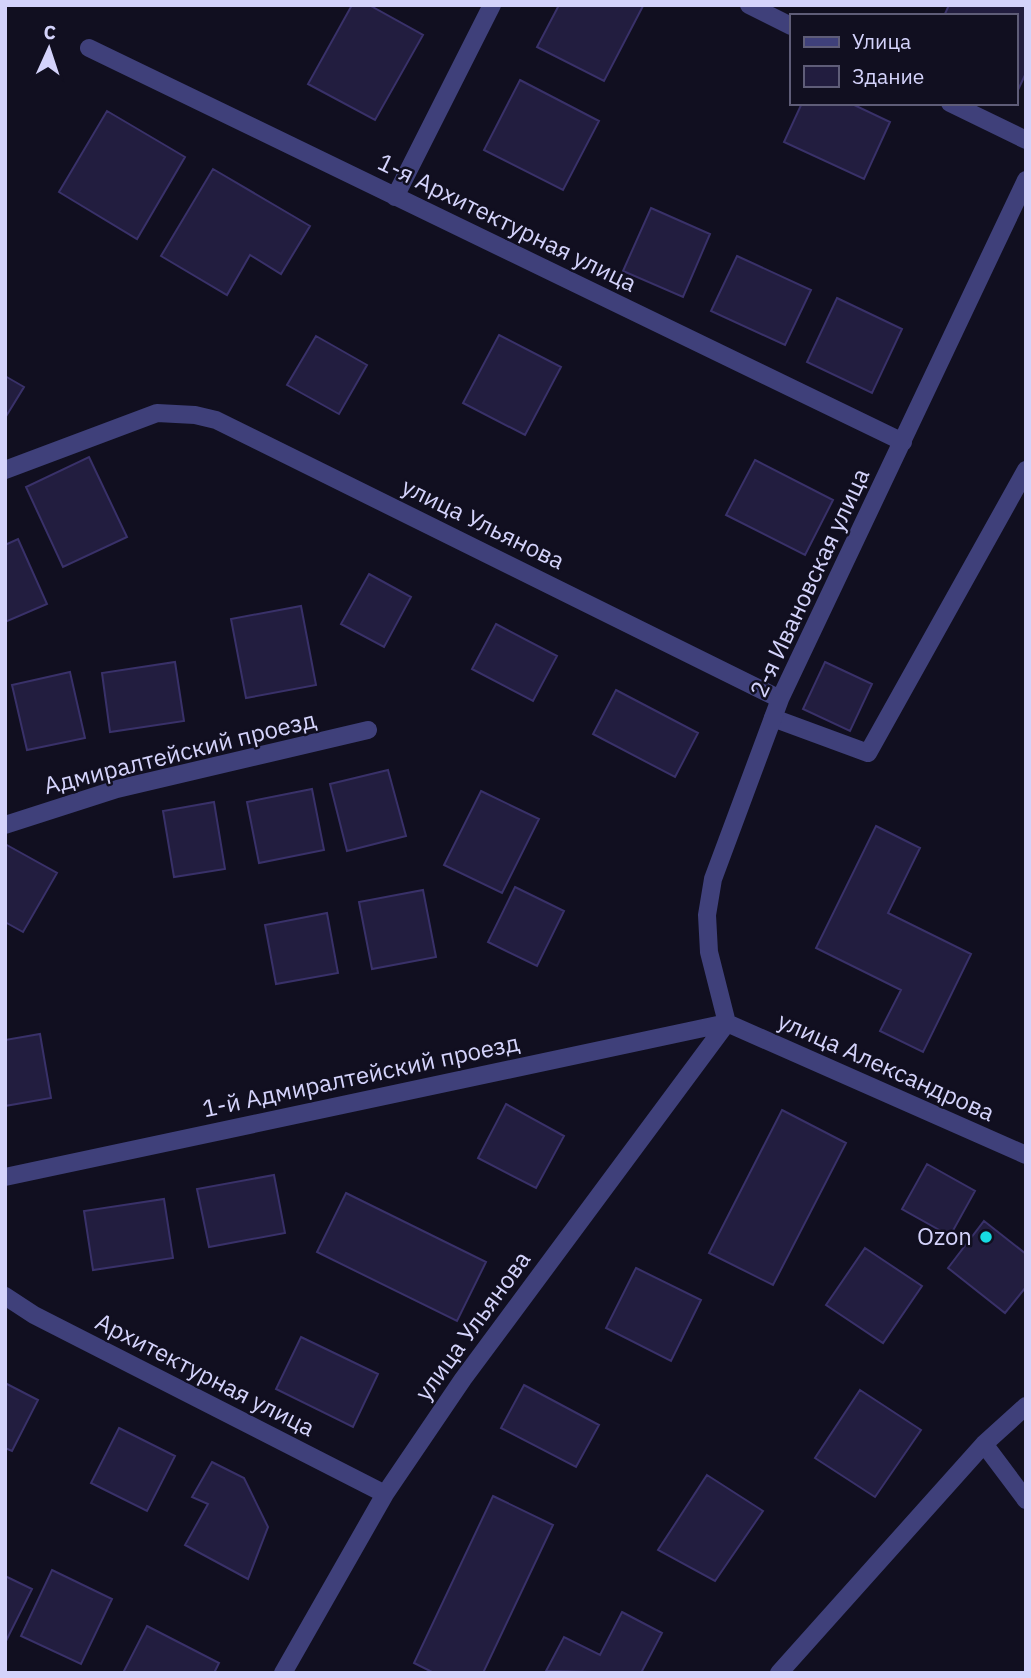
<svg xmlns="http://www.w3.org/2000/svg" width="1031" height="1678" viewBox="0 0 1031 1678" font-family="'IBM Plex Sans',sans-serif">
<style>
.building{fill:#221d3f;stroke:#393169;stroke-width:2}
.lines{fill:none;stroke-linecap:round;stroke-linejoin:round}
.lane{stroke:#3f407a;stroke-width:18}
.street{stroke:#3f407a;stroke-width:18}
.poi-dot{fill:#17dbe2;stroke:#110f20;stroke-width:2.5}
.labels{text-anchor:middle;stroke-width:5;stroke-linejoin:round;paint-order:stroke}
.street-label{font-size:24px;fill:#d4d3fb;stroke:#110f20}
.poi-label{font-size:24px;fill:#d4d3fb;stroke:#110f20;text-anchor:end}
</style>
<rect width="100%" height="100%" fill="#110f20"/>
<!-- building -->
<path class="building" d="M352,5H369L423,35L375,120L308,84Z
M559,5L643,6L604,81L537,47Z
M949,5H1026V73L1017,92L1015,16H944Z
M520,80L599,121L563,190L484,150Z
M802,103H850L890,122L864,179L784,142Z
M107,111L185,157L137,239L59,192Z
M213,169L310,226L281,274L250,255L227,295L161,256Z
M651,208L710,234L683,297L623,271Z
M737,256L811,290L785,345L711,311Z
M837,298L902,329L872,393L807,362Z
M499,335L561,367L525,435L463,403Z
M316,336L367,365L339,414L287,385Z
M5,376L24,387L5,418Z
M89,457L127,537L63,567L26,487Z
M755,460L833,500L805,555L726,515Z
M18,539L47,604L5,622V545Z
M369,574L411,597L384,647L341,624Z
M301,606L316,685L246,698L231,619Z
M496,624L557,656L533,701L472,669Z
M175,662L184,721L110,732L102,673Z
M825,662L872,684L850,731L803,709Z
M70,672L85,738L27,750L12,685Z
M616,690L698,733L675,777L593,734Z
M388,770L406,836L347,851L330,784Z
M312,789L324,850L259,863L247,802Z
M481,791L539,819L502,893L444,865Z
M214,802L225,869L174,877L163,811Z
M876,826L920,848L888,913L971,954L923,1052L880,1031L901,990L816,948Z
M5,844L57,873L23,932L5,922Z
M515,887L564,911L537,966L488,942Z
M423,890L436,957L372,969L359,902Z
M327,913L338,973L276,984L265,925Z
M40,1034L51,1098L5,1106V1040Z
M506,1104L564,1136L536,1188L478,1158Z
M782,1110L846,1143L773,1285L709,1253Z
M927,1164L975,1191L950,1236L902,1209Z
M274,1175L285,1233L209,1247L197,1189Z
M346,1193L486,1262L457,1321L317,1252Z
M164,1199L173,1258L93,1270L84,1211Z
M984,1221L1026,1254V1287L1005,1313L948,1268Z
M865,1248L922,1286L883,1343L826,1305Z
M636,1268L701,1300L671,1361L606,1328Z
M301,1337L378,1374L353,1427L276,1389Z
M5,1383L38,1400L12,1451L5,1448Z
M524,1385L599,1425L576,1467L501,1428Z
M860,1390L921,1430L875,1497L815,1458Z
M119,1428L175,1456L147,1511L91,1483Z
M212,1462L244,1478L268,1527L248,1579L185,1545L208,1504L192,1497Z
M707,1475L763,1511L715,1581L658,1550Z
M493,1496L553,1525L483,1673H434L414,1663Z
M52,1570L112,1599L81,1664L21,1636Z
M5,1576L32,1589L6,1641H5Z
M622,1612L662,1633L641,1673L546,1671L564,1637L600,1655Z
M147,1626L219,1663L214,1673H123Z"/>
<g class="lines">
<!-- lane -->
<path class="lane" d="M773,718L868,753L1026,470"/>
<!-- street -->
<path class="street" d="M749,5L791,26
M89,48L903,442
M950,103L1026,140
M395,197L492,5
M5,470L157,413L195,415L216,420L780,699
M5,825L117,789L368,730
M727,1023L709,952L707,915L713,879L780,699L1026,180
M727,1023L1026,1155
M5,1177L727,1023
M5,1296L34,1315L385,1494
M984,1444L1026,1500
M283,1673L385,1494L463,1379L727,1023
M779,1673L984,1444L1026,1406"/>
</g>
<!-- markers -->
<circle class="poi-dot" cx="986" cy="1237" r="7"/>
<g class="labels">
<!-- street labels -->
<g class="street-label">
<text transform="translate(507 223) rotate(26)" y="8">1-я Архитектурная улица</text>
<text transform="translate(483 524) rotate(26)" y="8">улица Ульянова</text>
<text transform="translate(810 583) rotate(-65)" y="8">2-я Ивановская улица</text>
<text transform="translate(180 753) rotate(-14)" y="8">Адмиралтейский проезд</text>
<text transform="translate(886 1067) rotate(24)" y="8">улица Александрова</text>
<text transform="translate(361 1076) rotate(-12)" y="8">1-й Адмиралтейский проезд</text>
<text transform="translate(473 1326) rotate(-54)" y="8">улица Ульянова</text>
<text transform="translate(205 1375) rotate(27)" y="8">Архитектурная улица</text>
</g>
<!-- poi labels -->
<g class="poi-label">
<text x="972" y="1245">Ozon</text>
</g>
</g>
<!-- border -->
<rect width="1031" height="1678" fill="none" stroke="#d4d3fb" stroke-width="14"/>
<!-- legend -->
<rect x="790" y="14" width="228" height="91" fill="#110f20" stroke="#5f5d78" stroke-width="2"/>
<rect x="804" y="37" width="35" height="10" fill="#3f407a" stroke="#5f5d78" stroke-width="2"/>
<text x="852" y="49" font-size="21" fill="#d4d3fb">Улица</text>
<rect x="804" y="66" width="35" height="21" fill="#221d3f" stroke="#5f5d78" stroke-width="2"/>
<text x="852" y="84" font-size="21" fill="#d4d3fb">Здание</text>
<!-- north arrow -->
<g transform="translate(49 49) rotate(3)" stroke="#110f20" stroke-width="5" paint-order="stroke">
<path d="M0-5L12 26L0 18L-12 26Z" fill="#d4d3fb"/>
<text y="-10" font-size="19" font-weight="bold" text-anchor="middle" fill="#d4d3fb">С</text>
</g>
</svg>
